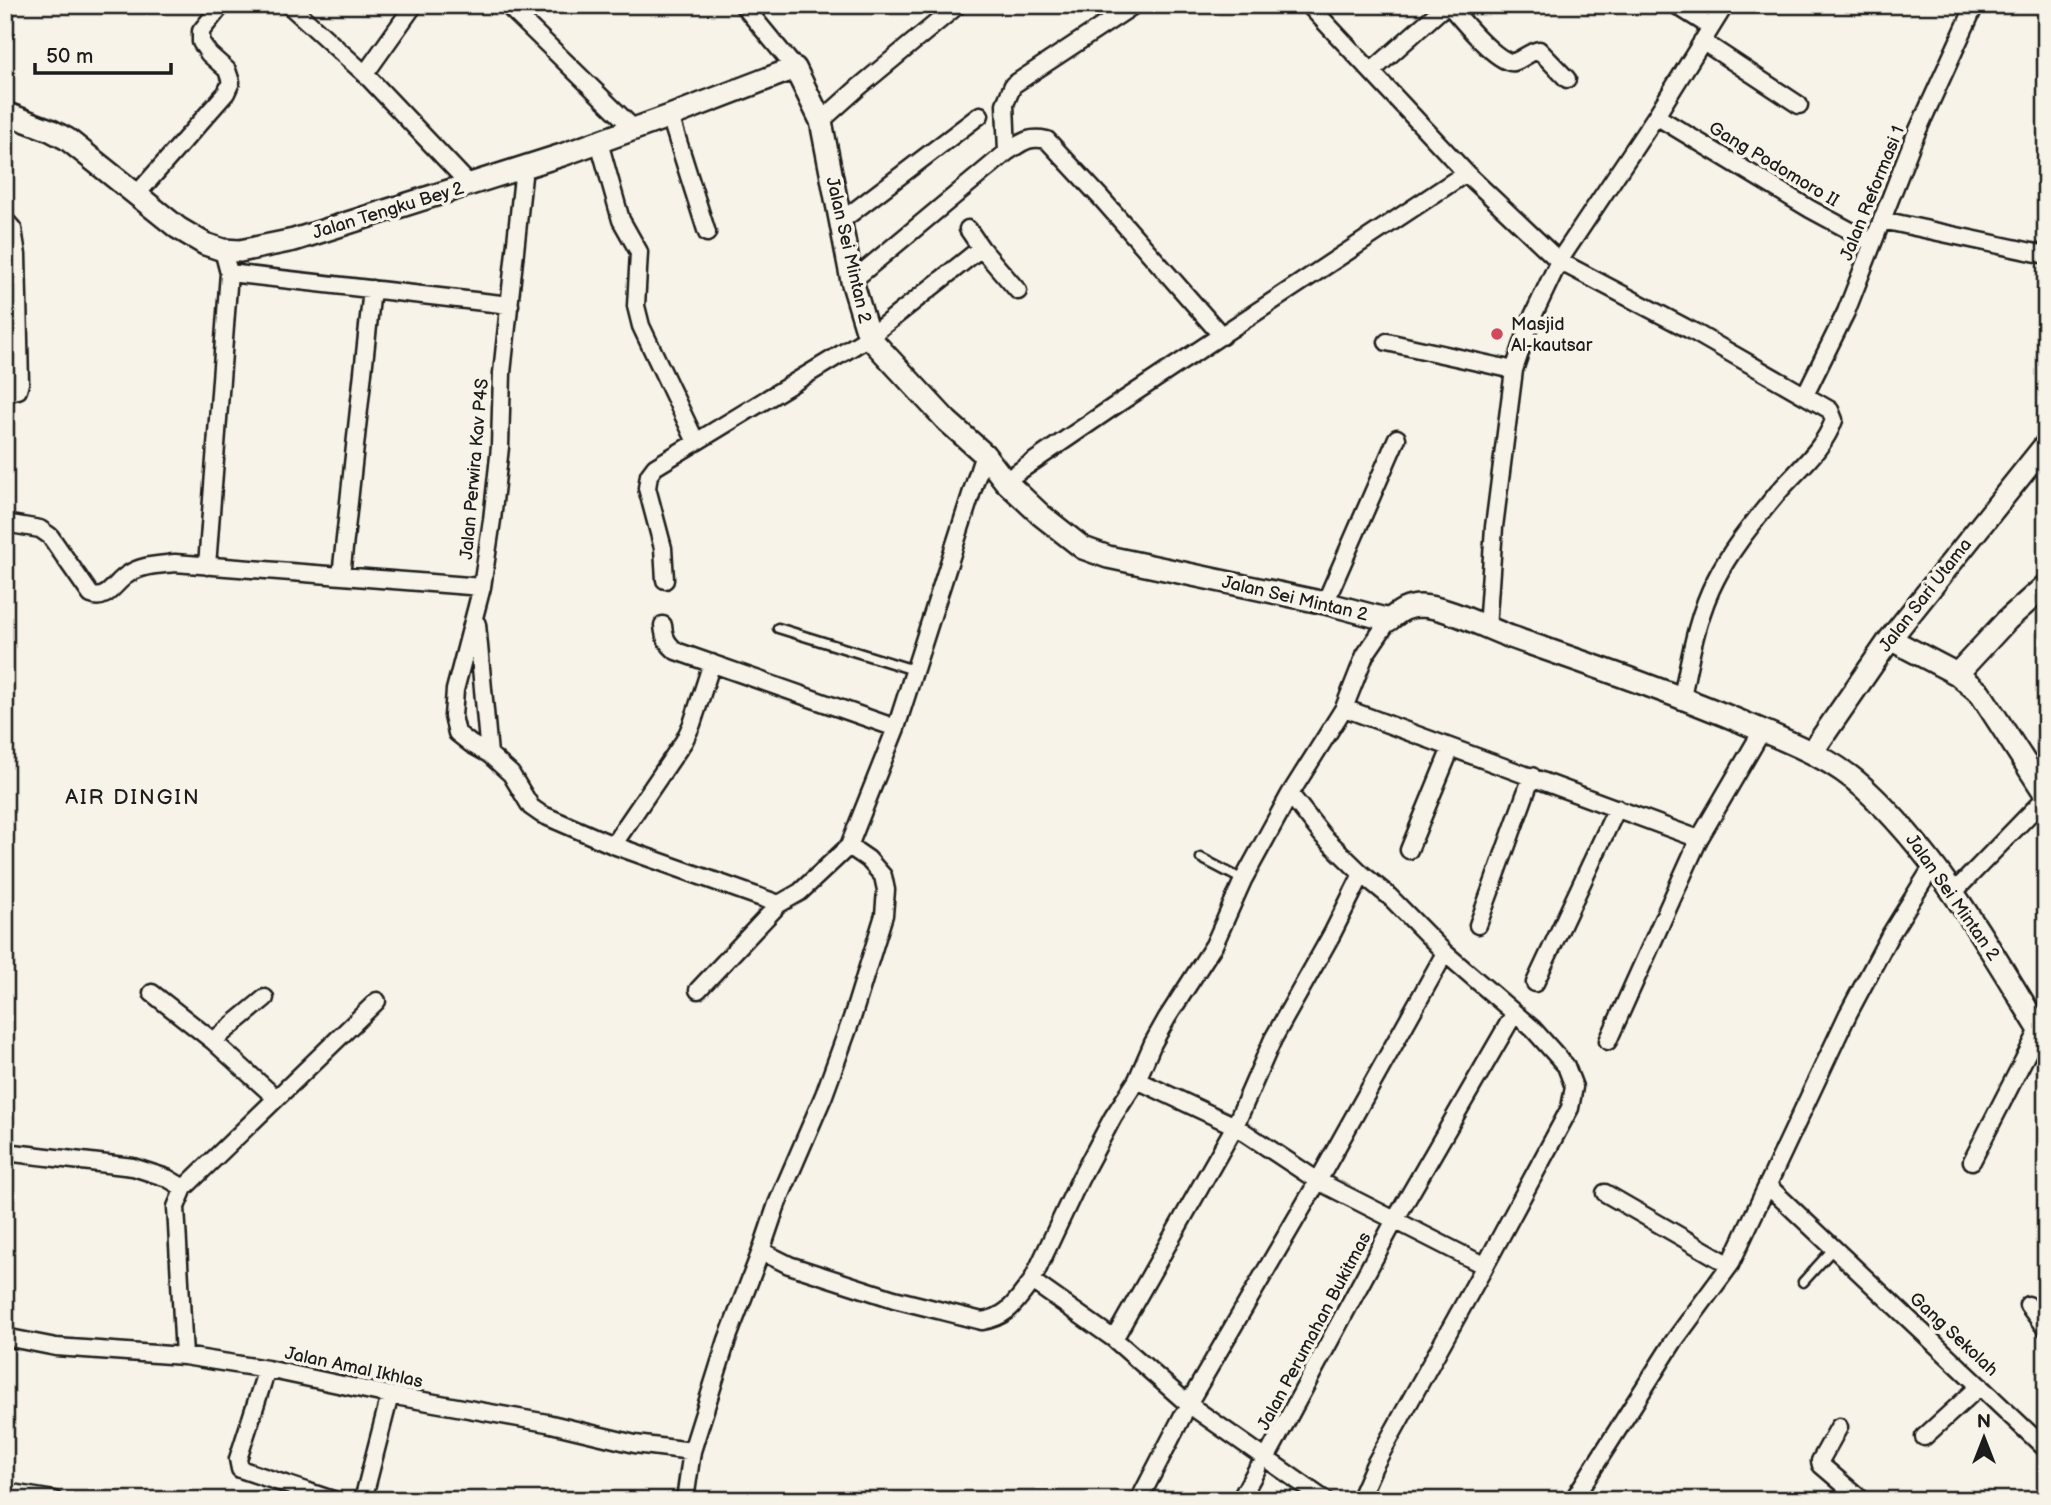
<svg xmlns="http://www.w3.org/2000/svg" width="2051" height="1505" viewBox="0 0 2051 1505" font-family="'Balsamiq Sans',sans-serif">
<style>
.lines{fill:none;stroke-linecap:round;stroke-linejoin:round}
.lane-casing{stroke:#1c1c1c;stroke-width:13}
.street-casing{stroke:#1c1c1c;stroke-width:21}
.secondary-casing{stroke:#1c1c1c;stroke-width:26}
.lane{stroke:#f7f3e8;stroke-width:8}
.street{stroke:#f7f3e8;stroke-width:16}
.secondary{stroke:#f7f3e8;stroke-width:21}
.poi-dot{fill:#d1495b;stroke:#f7f3e8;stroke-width:2.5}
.labels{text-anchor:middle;stroke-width:7;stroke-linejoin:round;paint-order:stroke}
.street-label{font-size:18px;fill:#1c1c1c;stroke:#f7f3e8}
.poi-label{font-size:18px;fill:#1c1c1c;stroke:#f7f3e8;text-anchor:start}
.quarter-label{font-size:21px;letter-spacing:2px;fill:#1c1c1c;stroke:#f7f3e8}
</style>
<rect width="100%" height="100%" fill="#f7f3e8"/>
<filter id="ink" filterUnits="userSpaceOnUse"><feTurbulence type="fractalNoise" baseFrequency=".0143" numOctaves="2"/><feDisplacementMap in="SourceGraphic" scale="14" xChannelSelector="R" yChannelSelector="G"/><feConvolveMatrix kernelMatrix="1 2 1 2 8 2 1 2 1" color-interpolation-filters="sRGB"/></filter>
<g filter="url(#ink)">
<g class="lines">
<!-- lane casing -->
<g class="lane-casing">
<path id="lane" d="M778,628L914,670
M1201,858L1243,880
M1803,1282L1834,1248"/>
</g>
<!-- street casing -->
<g class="street-casing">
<path id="street" d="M289,5L365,74L470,185
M507,5L634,129
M743,5L795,68
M1134,5L1013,85L1005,104L1007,152C1023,142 1028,136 1047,140L1101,198L1222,336
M1309,5L1466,173L1559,261L1694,332L1830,410L1834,420C1823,451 1795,472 1775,496C1754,522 1731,549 1716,579C1697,615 1690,658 1682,697
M1449,5C1459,17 1499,66 1514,62C1523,59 1529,52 1539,50L1567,79
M1676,5L1711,27
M1702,41L1799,105
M1372,71L1446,5
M365,74L414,5
M670,116L707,233
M1656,116L1810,209L1873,243
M821,121L859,87L958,5
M599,142L621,220L639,252L636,306L641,326L696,442
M524,167L502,373L500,447L492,520L482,587L455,690L453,716L457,733L471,744L489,754L511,774L531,807L541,814L613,845L779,904
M137,194L226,93L231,82L227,70L209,54L201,42V31L222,5
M5,220L13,229L17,255L20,383L18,390L5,393
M1882,220L2046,255
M841,221L980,115
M968,229L981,248L1018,291
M223,250L229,273L510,305
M852,281L1007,152
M1387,342L1514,370
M1805,395L1846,312L1912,143L1975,5
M1005,481L1113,407L1466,173
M5,523L40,529L50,536L91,595C107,602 115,582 127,575C141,565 158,565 175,563L482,587
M207,566L229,273
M341,576L372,289
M665,580L663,548L647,488L649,475L655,467L869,337L981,248
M1325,603L1397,438
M477,624L489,754
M663,625C664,638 667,643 676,651L896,728
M1487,629L1494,527L1514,370L1531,320L1559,261L1656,116L1725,5
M1344,708L1699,839
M613,845L684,741L692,724L712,663
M1409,850L1451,748
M1953,893L2046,797
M1478,925L1532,776
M1535,983L1617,808
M698,990L779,904L800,892L849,846L896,728L984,454
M152,993L213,1041L276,1098
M213,1041L265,998
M1608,1041L1699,839L1762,731
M1137,1080L1235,1126L1318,1181L1485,1266
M5,1152L133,1167L167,1178L184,1188
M1972,1161L2039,1030
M1767,1185L2046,1449
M1605,1193L1730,1265
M761,1251L789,1265L894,1299L982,1321C1009,1317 1016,1301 1032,1281L1114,1339L1188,1404L1325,1500
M1032,1281L1080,1179L1113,1117L1137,1080L1153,1043L1167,1018L1214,945L1243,880L1290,794
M2028,1305L2046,1329
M5,1337L56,1347L184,1356L267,1369L390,1395L547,1423L635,1444L692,1451
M1114,1339L1235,1126L1273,1039L1332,934L1362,874
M184,1356L176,1207L184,1188L377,1001
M267,1369L238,1459L240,1469L333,1500
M1188,1404L1318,1181L1445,953
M1839,1427L1820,1461L1821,1465L1862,1500
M1924,1437L1980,1386
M1266,1459L1395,1220L1514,1014
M5,1495L12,1493L54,1500
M363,1500L390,1395
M685,1500L692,1451L727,1340L761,1251L777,1204L824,1095L852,1018L884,915L886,890L883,876L868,859L849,846
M1139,1500L1183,1415
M1240,1500L1257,1469
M1359,1500L1374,1466L1485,1266L1570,1108L1574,1087L1566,1066L1533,1029L1445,953L1389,896L1362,874L1323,836L1290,794L1344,708L1365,655L1389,620
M1573,1500L1674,1341L1730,1265L1848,1014L1890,935L1934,864"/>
</g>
<!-- secondary casing -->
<g class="secondary-casing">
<path id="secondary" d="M5,113L50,130L67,139L178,228L205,244L223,250L240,251L294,240L562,155L670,116L795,68L821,121L852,281L869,337L947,421L984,454L1005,481L1041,515L1083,548L1108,557L1325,603L1389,620C1400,611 1407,606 1421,606C1447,607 1486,628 1511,637C1591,665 1671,692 1749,725C1789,742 1832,758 1864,788C1941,859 1991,952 2046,1040
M1890,639L1957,674L1980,693L2046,795
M1957,674L2007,620L2046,585
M1812,752L1890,639L2046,444"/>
</g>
<!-- lane -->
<use href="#lane" class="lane"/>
<!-- street -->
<use href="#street" class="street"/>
<!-- secondary -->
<use href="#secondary" class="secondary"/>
</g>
</g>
<!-- markers -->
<circle class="poi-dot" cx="1497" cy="334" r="7"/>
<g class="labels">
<!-- street labels -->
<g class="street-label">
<text transform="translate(1774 164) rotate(31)" y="6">Gang Podomoro II</text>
<text transform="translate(1872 193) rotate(-68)" y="6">Jalan Reformasi 1</text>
<text transform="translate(388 210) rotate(-17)" y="6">Jalan Tengku Bey 2</text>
<text transform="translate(849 250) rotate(77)" y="6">Jalan Sei Mintan 2</text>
<text transform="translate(474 469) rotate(-85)" y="6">Jalan Perwira Kav P4S</text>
<text transform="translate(1925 595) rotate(-52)" y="6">Jalan Sari Utama</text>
<text transform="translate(1295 598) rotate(13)" y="6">Jalan Sei Mintan 2</text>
<text transform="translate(1953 897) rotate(55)" y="6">Jalan Sei Mintan 2</text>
<text transform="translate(1314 1331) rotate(-62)" y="6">Jalan Perumahan Bukitmas</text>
<text transform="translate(1954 1334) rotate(43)" y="6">Gang Sekolah</text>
<text transform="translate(354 1367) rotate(12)" y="6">Jalan Amal Ikhlas</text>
</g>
<!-- poi labels -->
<g class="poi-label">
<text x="1511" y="330">Masjid<tspan x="1511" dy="21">Al-kautsar</tspan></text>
</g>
<!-- quarter labels -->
<g class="quarter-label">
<text x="133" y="804">AIR DINGIN</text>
</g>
</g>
<!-- margin -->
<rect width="2051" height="1505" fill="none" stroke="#f7f3e8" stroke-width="28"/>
<rect x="14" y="14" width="2023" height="1477" fill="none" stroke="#1c1c1c" stroke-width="2.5" filter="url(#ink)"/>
<!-- north arrow -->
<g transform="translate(1984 1438)" stroke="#f7f3e8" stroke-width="5" paint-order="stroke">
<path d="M0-5L12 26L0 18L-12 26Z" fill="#1c1c1c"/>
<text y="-10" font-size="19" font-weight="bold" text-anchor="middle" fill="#1c1c1c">N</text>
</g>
<!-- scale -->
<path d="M35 63v10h136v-10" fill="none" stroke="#1c1c1c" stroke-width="3.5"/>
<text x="46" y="63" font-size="21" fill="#1c1c1c" stroke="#f7f3e8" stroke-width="5" paint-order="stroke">50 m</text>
</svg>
